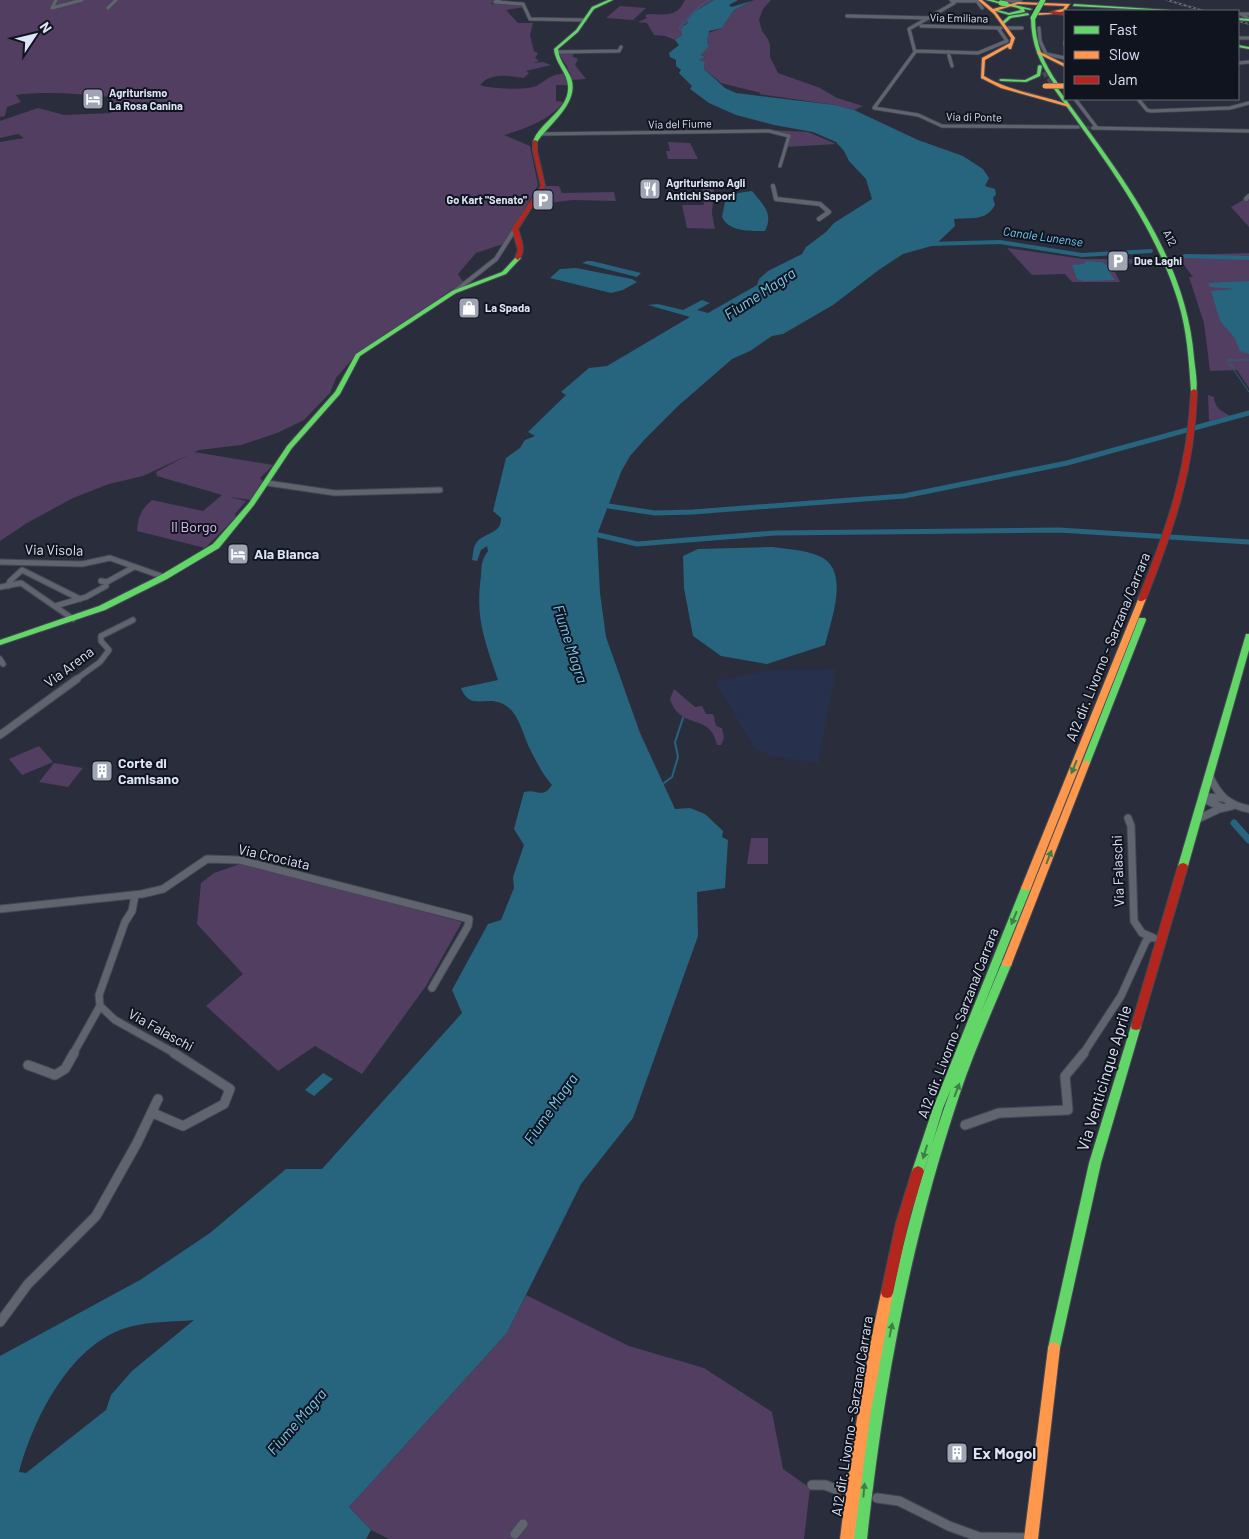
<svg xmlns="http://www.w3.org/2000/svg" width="1249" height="1539" viewBox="0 0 1249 1539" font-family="Barlow,sans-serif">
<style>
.built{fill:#27304d}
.green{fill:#513e60}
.water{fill:#27647e;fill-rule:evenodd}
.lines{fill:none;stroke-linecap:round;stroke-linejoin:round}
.stream-far1{stroke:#27647e;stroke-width:1}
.stream{stroke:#27647e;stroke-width:2}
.canal-far2{stroke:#27647e;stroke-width:4}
.canal-far1{stroke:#27647e;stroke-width:5}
.canal{stroke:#27647e;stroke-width:7}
.street-tunnel{stroke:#454958;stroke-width:3;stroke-dasharray:3 1;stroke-linecap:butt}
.highway-tunnel{stroke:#454958;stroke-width:5.5;stroke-dasharray:5.5 2.5;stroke-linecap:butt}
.street-far4-casing{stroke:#454955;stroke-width:4.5}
.street-far3-casing{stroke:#454955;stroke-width:5.5}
.street-far2-casing{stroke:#454955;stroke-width:7}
.street-far1-casing{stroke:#454955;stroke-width:9}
.street-casing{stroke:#454955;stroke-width:11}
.fast-casing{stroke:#454955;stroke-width:2}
.slow-casing{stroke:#454955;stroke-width:2}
.jam-casing{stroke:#454955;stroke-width:2}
.street-far4{stroke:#60646f;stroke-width:3}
.street-far3{stroke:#60646f;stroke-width:4}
.street-far2{stroke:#60646f;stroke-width:5}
.street-far1{stroke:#60646f;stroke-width:7}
.street{stroke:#60646f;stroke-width:9}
.fast{fill:#63d668;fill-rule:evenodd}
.slow{fill:#ff974d;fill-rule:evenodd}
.jam{fill:#b3261e;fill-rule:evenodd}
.rail-casing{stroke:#656873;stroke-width:2}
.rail{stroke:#10141f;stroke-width:1;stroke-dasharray:2.5;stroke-linecap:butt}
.fast-bridge-casing{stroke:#454955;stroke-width:6;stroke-linecap:butt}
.slow-bridge-casing{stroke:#454955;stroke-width:6;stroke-linecap:butt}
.fast-bridge{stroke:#63d668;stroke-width:5}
.slow-bridge{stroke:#ff974d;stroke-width:5}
.oneway{fill:#3e7f47}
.labels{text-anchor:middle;stroke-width:4;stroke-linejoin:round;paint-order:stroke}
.far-street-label{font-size:11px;fill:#dde4f5;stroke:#10141f}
.far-poi-label{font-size:11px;font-weight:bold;fill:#dde4f5;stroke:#10141f;text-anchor:start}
.far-water-label{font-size:12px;font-style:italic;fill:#72cbf3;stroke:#10141f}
.park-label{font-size:14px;fill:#dec0f4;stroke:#10141f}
.street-label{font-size:14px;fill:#dde4f5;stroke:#10141f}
.poi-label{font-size:14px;font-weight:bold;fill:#dde4f5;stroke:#10141f;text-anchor:start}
.water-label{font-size:15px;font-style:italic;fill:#72cbf3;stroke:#10141f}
.near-street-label{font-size:16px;fill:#dde4f5;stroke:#10141f}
.near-poi-label{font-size:16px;font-weight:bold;fill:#dde4f5;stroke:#10141f;text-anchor:start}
</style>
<rect width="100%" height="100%" fill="#2a2e3c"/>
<!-- built -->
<path class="built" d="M836,669L818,763L772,756L755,749L715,681L770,670Z"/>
<!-- green -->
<path class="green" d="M0,0H495L491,4L524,5V7L506,10L518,23H533L530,35L534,51L538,53L535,58L539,61L533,63L543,62L551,65L526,71L529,73L524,78C509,76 491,72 480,85C490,89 529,91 538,85C551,77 550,75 566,73L570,85H556V101L564,102C548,121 527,128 504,135L530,146L538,185L506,243L476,253L458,274L463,282L354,357L336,378L330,393L304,420L277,433L241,445L199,450L143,476L109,484L73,498L27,523L0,541V142L24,138L18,134L0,138V121L38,108L64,115L111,113L115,104L110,97C79,94 47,91 16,95L21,102L7,107L5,116L0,117Z
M685,0H714L694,12L688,23L684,25L682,35L675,40L665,36L654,35L647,23L638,22L647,18L645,16L648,14C670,15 677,16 685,0Z
M754,0H771L763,9L759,20L762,31L768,39L770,45V57L778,73L820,88L837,98L863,106L854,110L835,105L759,94L761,93L721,83L704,69L705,63L699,60L705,57L701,55L709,45L707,42L708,33L722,28L734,10Z
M620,6L646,8L633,20L606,18Z
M563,53L574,54L572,56L578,59L575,65L586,79L572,80L567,66L559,54Z
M772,130L808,132L836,144L786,147L790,136L771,131Z
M668,142L690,143L698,159H668L666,151H670Z
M547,186H559L562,193L614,192L616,201L573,200L533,205L544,187Z
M702,186H714L712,214L715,229L687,228L682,205H704Z
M1245,199H1249V227L1231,207Z
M1007,248L1083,259H1147L1154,260L1155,263L1111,264L1120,282H1072L1065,274L1032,275Z
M1249,253V388L1237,370L1210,371L1204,323L1189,277H1193L1184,265L1180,255Z
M1208,395L1214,397C1215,409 1222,411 1230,416L1209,421Z
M194,452L273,465L260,478L263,481L252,500L229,497L246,501L235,514L236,517L205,548L137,531C138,517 141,509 152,500L203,511L222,495L157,476L156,472Z
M674,689L695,707L702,706L706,714H713C716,720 713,727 722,728L724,738L721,745H717C710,711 681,732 670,699Z
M39,746L53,762L22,775L9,759Z
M54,763L83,768L68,787L39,782Z
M751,838H768V864H747Z
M240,864L312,881L462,922L426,986L362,1074L315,1046L278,1071L206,1006L243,974L197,924L201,883L214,873Z
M526,1295L629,1346L704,1368L772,1412L783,1469L810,1488L804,1539H389L371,1530L349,1507L507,1333Z"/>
<!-- water -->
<path class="water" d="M714,0H738L729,5L731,7L752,1L734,10L722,28L709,31L707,42L709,46L701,55L705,57L699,60L705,62L704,69L725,88L736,93L835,105L854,110L918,140L963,156L983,169L989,178L985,186L995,189L996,194L993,198L995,205C985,222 971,217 954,219L955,226L935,245L903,254L880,269L833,305L783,334L772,336L750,351L732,359L678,406L645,439L630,456L621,472L597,535L600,593L606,637L640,733L675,809L690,808L705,814L723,831L722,837L728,840L725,888L697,892L698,936L633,1118L581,1184L507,1333L349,1507L371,1530L366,1539H0V1356L140,1280L210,1233L286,1169H322L462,1013L452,990L488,924L501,920L514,888L513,877L524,845L514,829L524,792C537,788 542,800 552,785C543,775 536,761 530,749C524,737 519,716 509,708C489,691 471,714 461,688L498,680C485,641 475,619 481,576C482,564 481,561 488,551L487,546L481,550L477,561L472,560C473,556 473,549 475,545C481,532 502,535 501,518L493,511L506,458L520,448L525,440L535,436L528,432L566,395L561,392L589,368L607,366L690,317L648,305L658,304L683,310L702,300L710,303L697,310L708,313L757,285L759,279L768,271L802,254L806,247L826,232L834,223L872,199L866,179L849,161L844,151L836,142L813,132L774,125L736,115L709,103L690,89L692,86L679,73L681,70L676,66V60L670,57L669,53L679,45L675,40L682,35V27L688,23L687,21L694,12ZM194,1320L132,1371L111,1395L106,1410L26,1473L19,1472C34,1417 72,1340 133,1326C153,1321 174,1322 194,1320Z
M752,191C763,205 774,213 765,231C750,231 729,232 722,217L725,202L738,193Z
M587,261H592L641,273L637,277L582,263Z
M1086,261L1102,262L1108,266V270L1115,280L1084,281L1077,279L1072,265L1084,264Z
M576,268L632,279L637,282L623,290L611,293L550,278L560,269Z
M1249,281V354L1240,351L1234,337L1220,321L1211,291L1235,289L1210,287L1208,283Z
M773,547C787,549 805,550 819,556C851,569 831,620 825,645L767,664L721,656L693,636L684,588L683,556L698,549Z
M323,1073L333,1079L314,1096L305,1090Z"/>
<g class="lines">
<!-- stream-far1 -->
<path class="stream-far1" d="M684,32L679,28C688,17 697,7 709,0
M1233,368L1227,360H1249
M1234,370L1249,392"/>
<!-- stream -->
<path class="stream" d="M664,783L672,777L678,757L675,742L683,718"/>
<!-- canal-far2 -->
<path class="canal-far2" d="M929,244L1000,242L1082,255L1151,251
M1185,256L1249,258"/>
<!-- canal-far1 -->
<path class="canal-far1" d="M602,505L655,513L693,512L904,496L1067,463L1249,413
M590,533L637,544L775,533L1059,530L1249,542"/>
<!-- canal -->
<path class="canal" d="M1234,823L1249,840"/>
<!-- street-tunnel -->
<path class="street-tunnel" d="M1078,127L1093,128"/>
<!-- highway-tunnel -->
<path class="highway-tunnel" d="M1044,72L1054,86"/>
<!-- street-far4 casing -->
<g class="street-far4-casing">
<path id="street-far4" d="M56,0L52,8L82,0
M499,0L495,2L523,4L530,19L585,20
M951,0L954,3L909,29L915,52L874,108L918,115L942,126L1078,127
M1001,0L1021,2
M954,1H977L982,8
M108,8L116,0
M1249,14H1241L1249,19
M847,16L931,18
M921,26L1001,28
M1007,28H1022
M1039,28L1040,41L1046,54L1065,58
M1238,38H1249
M1065,42V44
M915,51L978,53L1007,41L998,28
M556,52L619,51L621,47
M948,52L952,66
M1238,63L1249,62
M1075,99L1097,128
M1138,99L1147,110L1151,111L1230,108L1249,103
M1093,128L1249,131
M539,134L769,131L789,136L780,166"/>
</g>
<!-- street-far3 casing -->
<g class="street-far3-casing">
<path id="street-far3" d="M773,186L776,199L820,204L829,212L819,219
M1246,199L1249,196
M454,292L496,259L515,229"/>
</g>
<!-- street-far2 casing -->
<g class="street-far2-casing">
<path id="street-far2" d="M267,483L335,493L440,490
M0,562L82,564L110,558L164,577
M101,581L107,582L134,567
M8,586L10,581L22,570L80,599
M0,587L21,583L73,619
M55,606L86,597L106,586
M0,659L3,664
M75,680L100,662L109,650L101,641V636L133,620"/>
</g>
<!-- street-far1 casing -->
<g class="street-far1-casing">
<path id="street-far1" d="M0,735L77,679
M1210,777C1219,796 1228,805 1249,809
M1204,797L1222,798
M1204,799L1223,808
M1128,818L1131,826L1134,921L1142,933L1154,938
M1198,819L1219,809L1232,806
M135,895L132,911L125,922L99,995L100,1006L115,1020L176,1054
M0,909L142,894L163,889L207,859L240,860L469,919L468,926L432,988
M73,1054L100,1006
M1083,1054L1121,996L1146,941L1151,937"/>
</g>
<!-- street casing -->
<g class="street-casing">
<path id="street" d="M28,1065L55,1075L65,1069L74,1053
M153,1113L183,1126L224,1104L230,1089L174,1053
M965,1125L999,1113L1068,1110L1065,1076L1084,1053
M0,1322L28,1284L96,1216L137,1143L158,1099
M812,1485H825L838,1490
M877,1498L899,1501L949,1526L979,1537L1031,1538
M515,1534L523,1524"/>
</g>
<!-- fast casing -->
<g class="fast-casing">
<path id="fast" d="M608,0H613L594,9L578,32L558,49C559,61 567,68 571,78C580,103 549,124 537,142H533C539,122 570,110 568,86C567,72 555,63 554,49L576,30L592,7Z
M986,0H993L1003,3L1001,4Z
M1006,3L1032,9L1030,10L1024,9L1025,12L1009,15L992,10L994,9L1009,13L1021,10L1018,8L1005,5Z
M1074,4L1169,10L1171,11L1073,6Z
M1028,13L1029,15L1011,18L1004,24L1001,23L1009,16Z
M1033,17L1035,18C1035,44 1044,64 1059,85L1056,86C1115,168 1186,253 1194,358C1195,369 1198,382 1196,392L1191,391C1189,361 1187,330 1178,301C1153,220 1100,154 1052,86L1055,85C1040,64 1031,44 1031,18Z
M1238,18L1249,19V21L1238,20Z
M1238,45L1249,47V49L1238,47Z
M1040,65L1042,66L1040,76L1026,82L1001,81L999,80L1001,79L1025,80L1037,74L1038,66Z
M516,257L521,258L506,274L456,293L360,356L340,394L292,448L254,505L219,548L167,579L105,610L0,645V640L99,606L161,575L213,544L249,503L287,446L335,392L356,354L452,291L502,272Z
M1139,618H1145L1146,620L1090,763L1086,766L1083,765L1082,763Z
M1246,634H1249V650L1188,866L1186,868H1180L1178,866Z
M1026,885L1029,886L1031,888L980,1015L1003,960H1011L1012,963C994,1007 974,1051 959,1096C911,1240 883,1388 867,1539H853C870,1386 898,1234 951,1089L943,1108L924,1171L922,1174L918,1176L914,1174L912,1171L933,1108L1021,888L1023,886Z
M1136,1022L1140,1023L1141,1026L1101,1163L1060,1348L1058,1352L1054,1354L1050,1352L1048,1348L1089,1163L1131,1026L1132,1023Z"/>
</g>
<!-- slow casing -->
<g class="slow-casing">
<path id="slow" d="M978,0H982L993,9L1018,2L1070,4L1065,11L1055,13L1054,11L1063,9L1065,6L1018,4L995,11L1015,38L1011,49H1009L1008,47L985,60L984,76C1010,92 1041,94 1069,105V107L1001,88L981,78L982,58L1010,43L1011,38L994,14Z
M1037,13H1051L1053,14L1038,15Z
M1038,51L1065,64V67L1037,53Z
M1139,597H1142L1146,599L1031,888L1029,890H1023L1021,888Z
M1086,760L1090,763L1012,963L1011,966H1003L1002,963L1082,763Z
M887,1288L891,1289L893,1293L870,1416L854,1539H840C850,1456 863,1374 881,1293L883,1289Z
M1054,1342L1058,1344L1060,1348L1038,1539H1024L1048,1348L1050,1344Z"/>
</g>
<!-- jam casing -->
<g class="jam-casing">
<path id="jam" d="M1053,11L1065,13V15L1048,13Z
M535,140L537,141V151L545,186L518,229C521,239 527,252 518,260L515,258L518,250L512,229L541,186L533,151V141Z
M1194,389L1197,391C1195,468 1174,528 1146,599L1142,601H1139L1138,599C1167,528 1188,468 1191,391Z
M1183,863L1186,864L1188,866L1141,1026L1140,1029L1136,1030L1132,1029L1131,1026L1178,866L1180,864Z
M918,1166L922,1168L924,1171L908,1223L893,1293L891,1297L887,1298L883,1297L881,1293L896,1223L912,1171L914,1168Z"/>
</g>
<!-- street-far4 -->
<use href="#street-far4" class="street-far4"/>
<!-- street-far3 -->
<use href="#street-far3" class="street-far3"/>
<!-- street-far2 -->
<use href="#street-far2" class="street-far2"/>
<!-- street-far1 -->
<use href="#street-far1" class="street-far1"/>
<!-- street -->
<use href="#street" class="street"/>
<!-- fast -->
<use href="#fast" class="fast"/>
<!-- slow -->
<use href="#slow" class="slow"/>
<!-- jam -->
<use href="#jam" class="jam"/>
<!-- rail casing -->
<g class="rail-casing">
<path id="rail" d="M1167,0L1204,11
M1238,21L1249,24"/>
</g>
<!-- rail -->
<use href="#rail" class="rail"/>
<!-- fast-bridge casing -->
<g class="fast-bridge-casing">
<path id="fast-bridge" d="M1001,3L1006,4
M1033,18L1043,0"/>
</g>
<!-- slow-bridge casing -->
<g class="slow-bridge-casing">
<path id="slow-bridge" d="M1045,86H1065"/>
</g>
<!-- fast-bridge -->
<use href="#fast-bridge" class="fast-bridge"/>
<!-- slow-bridge -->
<use href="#slow-bridge" class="slow-bridge"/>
</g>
<!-- one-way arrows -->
<defs><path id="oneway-solid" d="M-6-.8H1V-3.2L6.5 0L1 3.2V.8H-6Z" transform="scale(1.25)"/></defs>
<g class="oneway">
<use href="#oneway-solid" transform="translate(1074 767) rotate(112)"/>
<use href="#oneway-solid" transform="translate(1049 857) rotate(-69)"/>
<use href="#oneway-solid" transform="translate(1014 918) rotate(112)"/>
<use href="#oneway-solid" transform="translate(957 1090) rotate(-69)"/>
<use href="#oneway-solid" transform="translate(925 1152) rotate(107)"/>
<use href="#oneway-solid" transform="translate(891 1330) rotate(-78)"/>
<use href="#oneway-solid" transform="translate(864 1490) rotate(-85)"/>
</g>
<!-- icons -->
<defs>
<g id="hotel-square" transform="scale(1.125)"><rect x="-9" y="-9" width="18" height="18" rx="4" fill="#9ea4b4" stroke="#10141f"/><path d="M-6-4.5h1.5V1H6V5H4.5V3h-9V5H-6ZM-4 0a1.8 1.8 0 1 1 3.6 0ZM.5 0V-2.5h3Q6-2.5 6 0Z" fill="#fff"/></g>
<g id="restaurant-square" transform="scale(1.125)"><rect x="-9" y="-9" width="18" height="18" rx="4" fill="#9ea4b4" stroke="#10141f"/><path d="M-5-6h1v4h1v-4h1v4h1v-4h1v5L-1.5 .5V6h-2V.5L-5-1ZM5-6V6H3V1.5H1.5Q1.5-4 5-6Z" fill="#fff"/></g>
<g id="parking-square" transform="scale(1.125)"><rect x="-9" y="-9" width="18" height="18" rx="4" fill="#9ea4b4" stroke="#10141f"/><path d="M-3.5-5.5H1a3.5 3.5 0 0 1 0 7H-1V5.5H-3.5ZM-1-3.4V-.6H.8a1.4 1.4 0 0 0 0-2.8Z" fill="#fff"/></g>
<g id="shop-square" transform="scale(1.125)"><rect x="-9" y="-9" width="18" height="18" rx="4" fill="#9ea4b4" stroke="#10141f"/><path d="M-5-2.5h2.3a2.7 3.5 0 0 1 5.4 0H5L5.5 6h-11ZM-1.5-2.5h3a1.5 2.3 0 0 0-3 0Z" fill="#fff"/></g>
<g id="building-square" transform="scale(1.125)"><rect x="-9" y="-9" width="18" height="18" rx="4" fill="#9ea4b4" stroke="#10141f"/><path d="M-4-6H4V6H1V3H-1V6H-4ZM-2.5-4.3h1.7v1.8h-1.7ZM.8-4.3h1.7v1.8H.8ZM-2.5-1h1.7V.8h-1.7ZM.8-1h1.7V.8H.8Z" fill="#fff"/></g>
</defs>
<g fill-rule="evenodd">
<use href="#hotel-square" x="93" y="99"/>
<use href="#restaurant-square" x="650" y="189"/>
<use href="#parking-square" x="543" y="200"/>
<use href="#parking-square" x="1118" y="261"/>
<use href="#shop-square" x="469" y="308"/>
<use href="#hotel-square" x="238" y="554"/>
<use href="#building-square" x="102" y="771"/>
<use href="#building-square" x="957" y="1453"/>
</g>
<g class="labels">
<!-- far-street labels -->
<g class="far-street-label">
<text transform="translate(959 18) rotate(1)" y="4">Via Emiliana</text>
<text transform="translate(974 117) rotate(1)" y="4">Via di Ponte</text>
<text transform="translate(680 124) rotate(-1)" y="4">Via del Fiume</text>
<text transform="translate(1170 238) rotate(63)" y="4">A12</text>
</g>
<!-- far-poi labels -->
<g class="far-poi-label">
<text x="109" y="97">Agriturismo<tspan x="109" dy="13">La Rosa Canina</tspan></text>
<text x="666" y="187">Agriturismo Agli<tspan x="666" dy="13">Antichi Sapori</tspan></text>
<text x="527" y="204" text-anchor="end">Go Kart "Senato"</text>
<text x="1134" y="265">Due Laghi</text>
<text x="485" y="312">La Spada</text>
</g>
<!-- far-water labels -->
<g class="far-water-label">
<text transform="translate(1043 237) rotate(8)" y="4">Canale Lunense</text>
</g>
<!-- park labels -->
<g class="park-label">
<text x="194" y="532">Il Borgo</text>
</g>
<!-- street labels -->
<g class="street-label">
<text transform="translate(54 550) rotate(1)" y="5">Via Visola</text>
<text transform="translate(1108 647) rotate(-68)" y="5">A12 dir. Livorno - Sarzana/Carrara</text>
<text transform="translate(69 667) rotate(-37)" y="5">Via Arena</text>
<text transform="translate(274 857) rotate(13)" y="5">Via Crociata</text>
<text transform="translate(1118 871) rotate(-92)" y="5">Via Falaschi</text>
<text transform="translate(958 1023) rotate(-69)" y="5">A12 dir. Livorno - Sarzana/Carrara</text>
<text transform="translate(161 1030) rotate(29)" y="5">Via Falaschi</text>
<text transform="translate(852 1416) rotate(-81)" y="5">A12 dir. Livorno - Sarzana/Carrara</text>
</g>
<!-- poi labels -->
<g class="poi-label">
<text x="254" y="559">Ala Bianca</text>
<text x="118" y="768">Corte di<tspan x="118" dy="16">Camisano</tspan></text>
</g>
<!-- water labels -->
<g class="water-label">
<text transform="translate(760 294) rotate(-33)" y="5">Fiume Magra</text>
<text transform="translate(570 644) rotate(72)" y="5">Fiume Magra</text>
<text transform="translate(551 1109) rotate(-55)" y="5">Fiume Magra</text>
<text transform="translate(297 1422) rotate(-49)" y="5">Fiume Magra</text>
</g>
<!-- near-street labels -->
<g class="near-street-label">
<text transform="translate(1104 1078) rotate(-73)" y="6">Via Venticinque Aprile</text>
</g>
<!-- near-poi labels -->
<g class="near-poi-label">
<text x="973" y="1459">Ex Mogol</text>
</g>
</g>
<!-- legend -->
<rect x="1064" y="10" width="175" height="90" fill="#10141f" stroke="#626775"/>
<rect x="1074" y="26" width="25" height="8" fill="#63d668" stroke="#626775"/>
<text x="1109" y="35" font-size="15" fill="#dde4f5">Fast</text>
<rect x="1074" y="51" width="25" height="8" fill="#ff974d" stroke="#626775"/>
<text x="1109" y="60" font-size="15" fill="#dde4f5">Slow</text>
<rect x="1074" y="76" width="25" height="8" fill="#b3261e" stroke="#626775"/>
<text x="1109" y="85" font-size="15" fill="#dde4f5">Jam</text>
<!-- north arrow -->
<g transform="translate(35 35) rotate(55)" stroke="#10141f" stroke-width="4" paint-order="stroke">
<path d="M0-4L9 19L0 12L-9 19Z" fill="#dde4f5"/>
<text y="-8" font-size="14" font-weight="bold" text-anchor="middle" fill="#dde4f5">N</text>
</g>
</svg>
